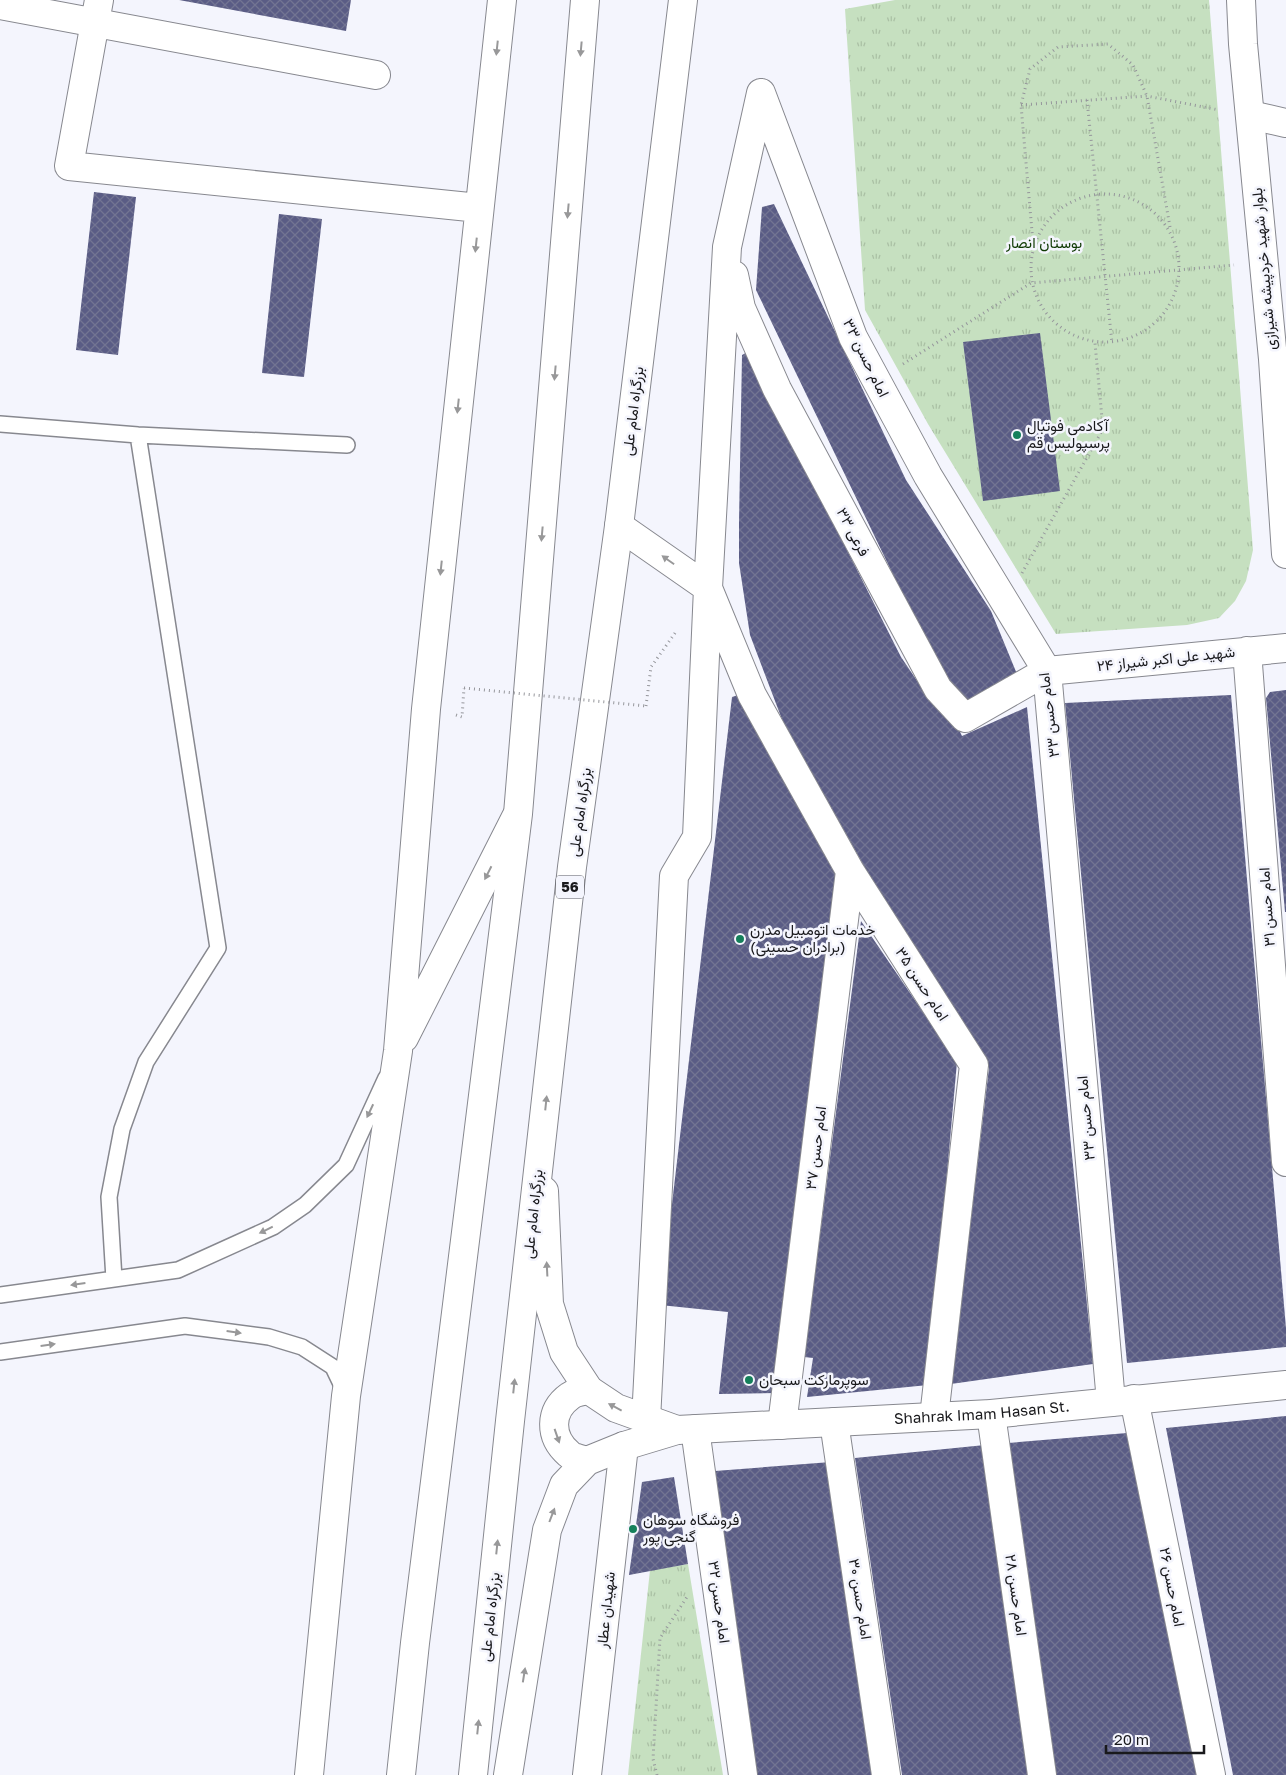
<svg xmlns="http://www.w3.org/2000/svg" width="1286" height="1775" viewBox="0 0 1286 1775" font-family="'Golos Text',Vazirmatn,sans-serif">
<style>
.grass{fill:url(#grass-tufts)}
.building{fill:url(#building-cross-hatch)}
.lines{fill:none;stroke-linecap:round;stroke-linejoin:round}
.service-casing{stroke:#87888f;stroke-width:18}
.minor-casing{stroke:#87888f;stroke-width:30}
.tertiary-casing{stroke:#87888f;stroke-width:30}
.secondary-casing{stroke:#87888f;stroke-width:30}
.trunk-casing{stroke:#87888f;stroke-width:30}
.path{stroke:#95969b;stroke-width:3;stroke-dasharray:1 4;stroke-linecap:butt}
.service{stroke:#fff;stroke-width:15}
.minor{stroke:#fff;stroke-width:28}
.tertiary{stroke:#fff;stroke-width:28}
.secondary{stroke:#fff;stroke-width:28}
.trunk{stroke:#fff;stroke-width:28}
.path-bridge{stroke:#95969b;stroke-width:3;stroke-dasharray:1 4;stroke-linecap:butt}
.oneway{fill:#989899}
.poi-dot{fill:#15805b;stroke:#f4f5fd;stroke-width:2}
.labels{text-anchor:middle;stroke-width:5;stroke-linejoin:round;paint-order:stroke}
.shield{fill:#f4f5fd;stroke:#5b5b60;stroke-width:1}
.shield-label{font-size:14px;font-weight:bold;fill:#19191c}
.park-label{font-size:15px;fill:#0f3a03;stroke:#f4f5fd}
.street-label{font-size:15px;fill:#19191c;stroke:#f4f5fd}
.poi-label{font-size:15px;fill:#19191c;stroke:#f4f5fd;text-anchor:start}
</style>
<defs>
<pattern id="grass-tufts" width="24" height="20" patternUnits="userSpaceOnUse" patternTransform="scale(1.25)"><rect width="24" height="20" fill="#c6e0c0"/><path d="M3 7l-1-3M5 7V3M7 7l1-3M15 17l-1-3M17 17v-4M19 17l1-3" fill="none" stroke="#aac0a4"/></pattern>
<pattern id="building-cross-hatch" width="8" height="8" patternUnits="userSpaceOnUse" patternTransform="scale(1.25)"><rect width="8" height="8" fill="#5a5c85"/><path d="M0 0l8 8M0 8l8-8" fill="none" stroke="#727492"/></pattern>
</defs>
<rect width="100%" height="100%" fill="#f4f5fd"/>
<!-- grass -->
<path class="grass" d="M895,0H1209L1253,550L1246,581L1235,601L1219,618L1187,625L1056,634L928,424L865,310L845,9Z
M688,1564L723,1775H628L650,1570Z"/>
<!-- building -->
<path class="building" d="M179,0H351L346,31Z
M94,192L136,197L118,355L76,350Z
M774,204L906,480L991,611L1019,679L964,702L947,683L926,643L756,290L762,207Z
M279,214L322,219L304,377L262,373Z
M1040,333L1060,491L983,501L963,342Z
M751,350L790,437L901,657L930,700L954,720L962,736L1027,707L1093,1364L951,1384L989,1068L976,1042L921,964L892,916L783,722L750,635L739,563V523L742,355Z
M1286,690V912H1285L1266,698L1270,692Z
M741,694L839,874L776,1393L719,1394L728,1312L660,1305L732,697Z
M1231,695L1286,1328V1347L1127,1363L1065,703Z
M861,921L957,1062L928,1385L807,1397L813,1358L804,1357Z
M1286,1416V1775H1233L1166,1428Z
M1127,1433L1197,1775H1055L1008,1443Z
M985,1445L1033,1775H902L855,1458Z
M831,1462L879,1775H754L702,1472Z
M674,1477L688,1564L629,1575L642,1482Z"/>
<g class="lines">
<!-- service casing -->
<g class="service-casing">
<path id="service" d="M0,424L138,435L347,445
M114,1279L109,1197L122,1129L146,1062L218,948L138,435
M0,1295L178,1270L273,1227L305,1205L346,1165L386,1078
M0,1352L185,1326L269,1337L302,1347L333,1367L344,1390"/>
</g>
<!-- minor casing -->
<g class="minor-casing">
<path id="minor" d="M99,0L69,166L479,208
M0,5L376,75
M761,93L853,337L928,476L1047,671L1111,1402
M1250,115L1286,123
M734,275L741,308L777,389L938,689L965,718L1047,671L1286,648
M619,526L708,588L752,695L850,871L974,1065L934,1417
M1247,651L1286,1162
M404,1038L516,817
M1134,1399L1211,1775
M991,1414L1042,1775
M646,1420L674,876L697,837L708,588L727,247L761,93
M834,1422L886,1775
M782,1425L850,871
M695,1429L743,1775
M309,1775L346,1396L398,1051L426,709L502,0
M587,1775L624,1446"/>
</g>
<!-- tertiary casing -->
<g class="tertiary-casing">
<path id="tertiary" d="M1241,0L1243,44L1273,359L1286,554"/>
</g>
<!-- secondary casing -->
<g class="secondary-casing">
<g id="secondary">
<path d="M544,1191L549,1304L564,1352L589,1390L616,1408L677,1430"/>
<path d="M587,1461C581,1459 573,1458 569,1454C549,1437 549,1411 570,1396C575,1392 583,1391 589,1390"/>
<path id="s1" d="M508,1775L547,1530L564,1485L587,1461L624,1446L677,1430L991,1414L1286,1385"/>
</g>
</g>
<!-- trunk casing -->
<g class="trunk-casing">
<path id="trunk" d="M401,1775L415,1643L518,814L585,0
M473,1775L510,1421L572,867L619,526L683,0"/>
</g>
<!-- path -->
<path class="path" d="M1087,100L1112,343
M1021,105L1147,96L1219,110
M1031 268a74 74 0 1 1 148 0a74 74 0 1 1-148 0Z
M1033,243L1021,105L1030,69L1058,47L1108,44L1133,65L1147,96L1170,227
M903,364L1031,283L1234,265
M1022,573L1103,429L1095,343
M646,706L651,667L675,633
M456,715L462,717L464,688
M657,1775L653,1759L660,1638L687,1597"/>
<!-- service -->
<use href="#service" class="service"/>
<!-- minor -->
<use href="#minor" class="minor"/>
<!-- tertiary -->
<use href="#tertiary" class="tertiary"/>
<!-- secondary -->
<use href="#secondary" class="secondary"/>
<!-- trunk -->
<use href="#trunk" class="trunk"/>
<!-- path-bridge -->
<path class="path-bridge" d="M464,688L646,706"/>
</g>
<!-- one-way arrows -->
<defs><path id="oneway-solid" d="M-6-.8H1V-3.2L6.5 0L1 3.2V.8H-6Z" transform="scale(1.25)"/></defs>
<g class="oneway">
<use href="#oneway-solid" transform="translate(497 48) rotate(96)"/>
<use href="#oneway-solid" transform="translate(581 49) rotate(95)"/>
<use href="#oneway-solid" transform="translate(568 211) rotate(95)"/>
<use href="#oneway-solid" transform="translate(476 245) rotate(96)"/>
<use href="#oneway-solid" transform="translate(555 373) rotate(95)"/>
<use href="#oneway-solid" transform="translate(458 406) rotate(96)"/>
<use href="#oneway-solid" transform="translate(542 534) rotate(95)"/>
<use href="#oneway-solid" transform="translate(668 560) rotate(-145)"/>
<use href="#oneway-solid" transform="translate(441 568) rotate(96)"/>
<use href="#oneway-solid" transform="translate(488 873) rotate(117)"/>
<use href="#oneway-solid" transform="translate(546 1103) rotate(-84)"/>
<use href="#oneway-solid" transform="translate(370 1111) rotate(115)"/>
<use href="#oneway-solid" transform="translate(266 1230) rotate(154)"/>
<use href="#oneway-solid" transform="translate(547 1269) rotate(-93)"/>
<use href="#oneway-solid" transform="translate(78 1284) rotate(172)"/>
<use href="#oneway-solid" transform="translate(234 1332) rotate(8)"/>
<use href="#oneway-solid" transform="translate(48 1345) rotate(-8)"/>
<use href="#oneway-solid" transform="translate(514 1386) rotate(-84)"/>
<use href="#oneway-solid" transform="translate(615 1407) rotate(-152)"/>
<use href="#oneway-solid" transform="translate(557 1436) rotate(71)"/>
<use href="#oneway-solid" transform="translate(552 1515) rotate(-69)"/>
<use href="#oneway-solid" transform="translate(497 1547) rotate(-84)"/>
<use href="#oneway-solid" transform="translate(524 1675) rotate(-81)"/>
<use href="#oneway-solid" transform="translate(478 1727) rotate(-84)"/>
</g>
<!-- markers -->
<g class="poi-dot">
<circle cx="1017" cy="435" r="5"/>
<circle cx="740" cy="939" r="5"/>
<circle cx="749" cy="1380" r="5"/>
<circle cx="633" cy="1529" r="5"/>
</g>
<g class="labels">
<!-- shield labels -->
<rect class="shield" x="556" y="875.5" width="28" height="23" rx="4"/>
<g class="shield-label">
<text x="570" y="892">56</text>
</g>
<!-- park labels -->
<g class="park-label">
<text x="1044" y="248">بوستان انصار</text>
</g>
<!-- street labels -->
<g class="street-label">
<text transform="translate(1264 269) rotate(-95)" y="5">بلوار شهید خردپیشه شیرازی</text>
<text transform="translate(866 358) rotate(64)" y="5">امام حسن ۳۳</text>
<text transform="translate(633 411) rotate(-83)" y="5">بزرگراه امام علی</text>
<text transform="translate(853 532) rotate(62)" y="5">فرعی ۳۳</text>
<text transform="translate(1166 659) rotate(-6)" y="5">شهید علی اکبر شیراز ۲۴</text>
<text transform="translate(1049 715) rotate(-97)" y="5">امام حسن ۳۳</text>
<text transform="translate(580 812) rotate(-82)" y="5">بزرگراه امام علی</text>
<text transform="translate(1267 907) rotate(-94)" y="5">امام حسن ۳۱</text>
<text transform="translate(922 984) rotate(57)" y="5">امام حسن ۳۵</text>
<text transform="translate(1086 1118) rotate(-95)" y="5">امام حسن ۳۳</text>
<text transform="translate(816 1148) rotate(-83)" y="5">امام حسن ۳۷</text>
<text transform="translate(533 1214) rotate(-84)" y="5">بزرگراه امام علی</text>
<text dy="5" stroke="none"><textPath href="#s1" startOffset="730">Shahrak Imam Hasan St.</textPath></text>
<text transform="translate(1172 1587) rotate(79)" y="5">امام حسن ۲۶</text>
<text transform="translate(1016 1595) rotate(82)" y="5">امام حسن ۲۸</text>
<text transform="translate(860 1599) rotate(81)" y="5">امام حسن ۳۰</text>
<text transform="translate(719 1602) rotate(82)" y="5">امام حسن ۳۲</text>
<text transform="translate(606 1610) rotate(-84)" y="5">شهیدان عطار</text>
<text transform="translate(490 1617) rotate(-84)" y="5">بزرگراه امام علی</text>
</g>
<!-- poi labels -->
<g class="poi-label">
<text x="1027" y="431">آکادمی فوتبال<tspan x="1027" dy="17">پرسپولیس قم</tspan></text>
<text x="750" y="935">خدمات اتومبیل مدرن<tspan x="750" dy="17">(برادران حسینی)</tspan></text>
<text x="759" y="1385">سوپرمارکت سبحان</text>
<text x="643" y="1525">فروشگاه سوهان<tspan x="643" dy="17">گنجی پور</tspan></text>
</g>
</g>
<!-- scale -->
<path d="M1106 1745v8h98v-8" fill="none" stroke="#19191c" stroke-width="2.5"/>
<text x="1114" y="1745" font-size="15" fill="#19191c" stroke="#f4f5fd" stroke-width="4" paint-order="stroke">20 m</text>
</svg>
